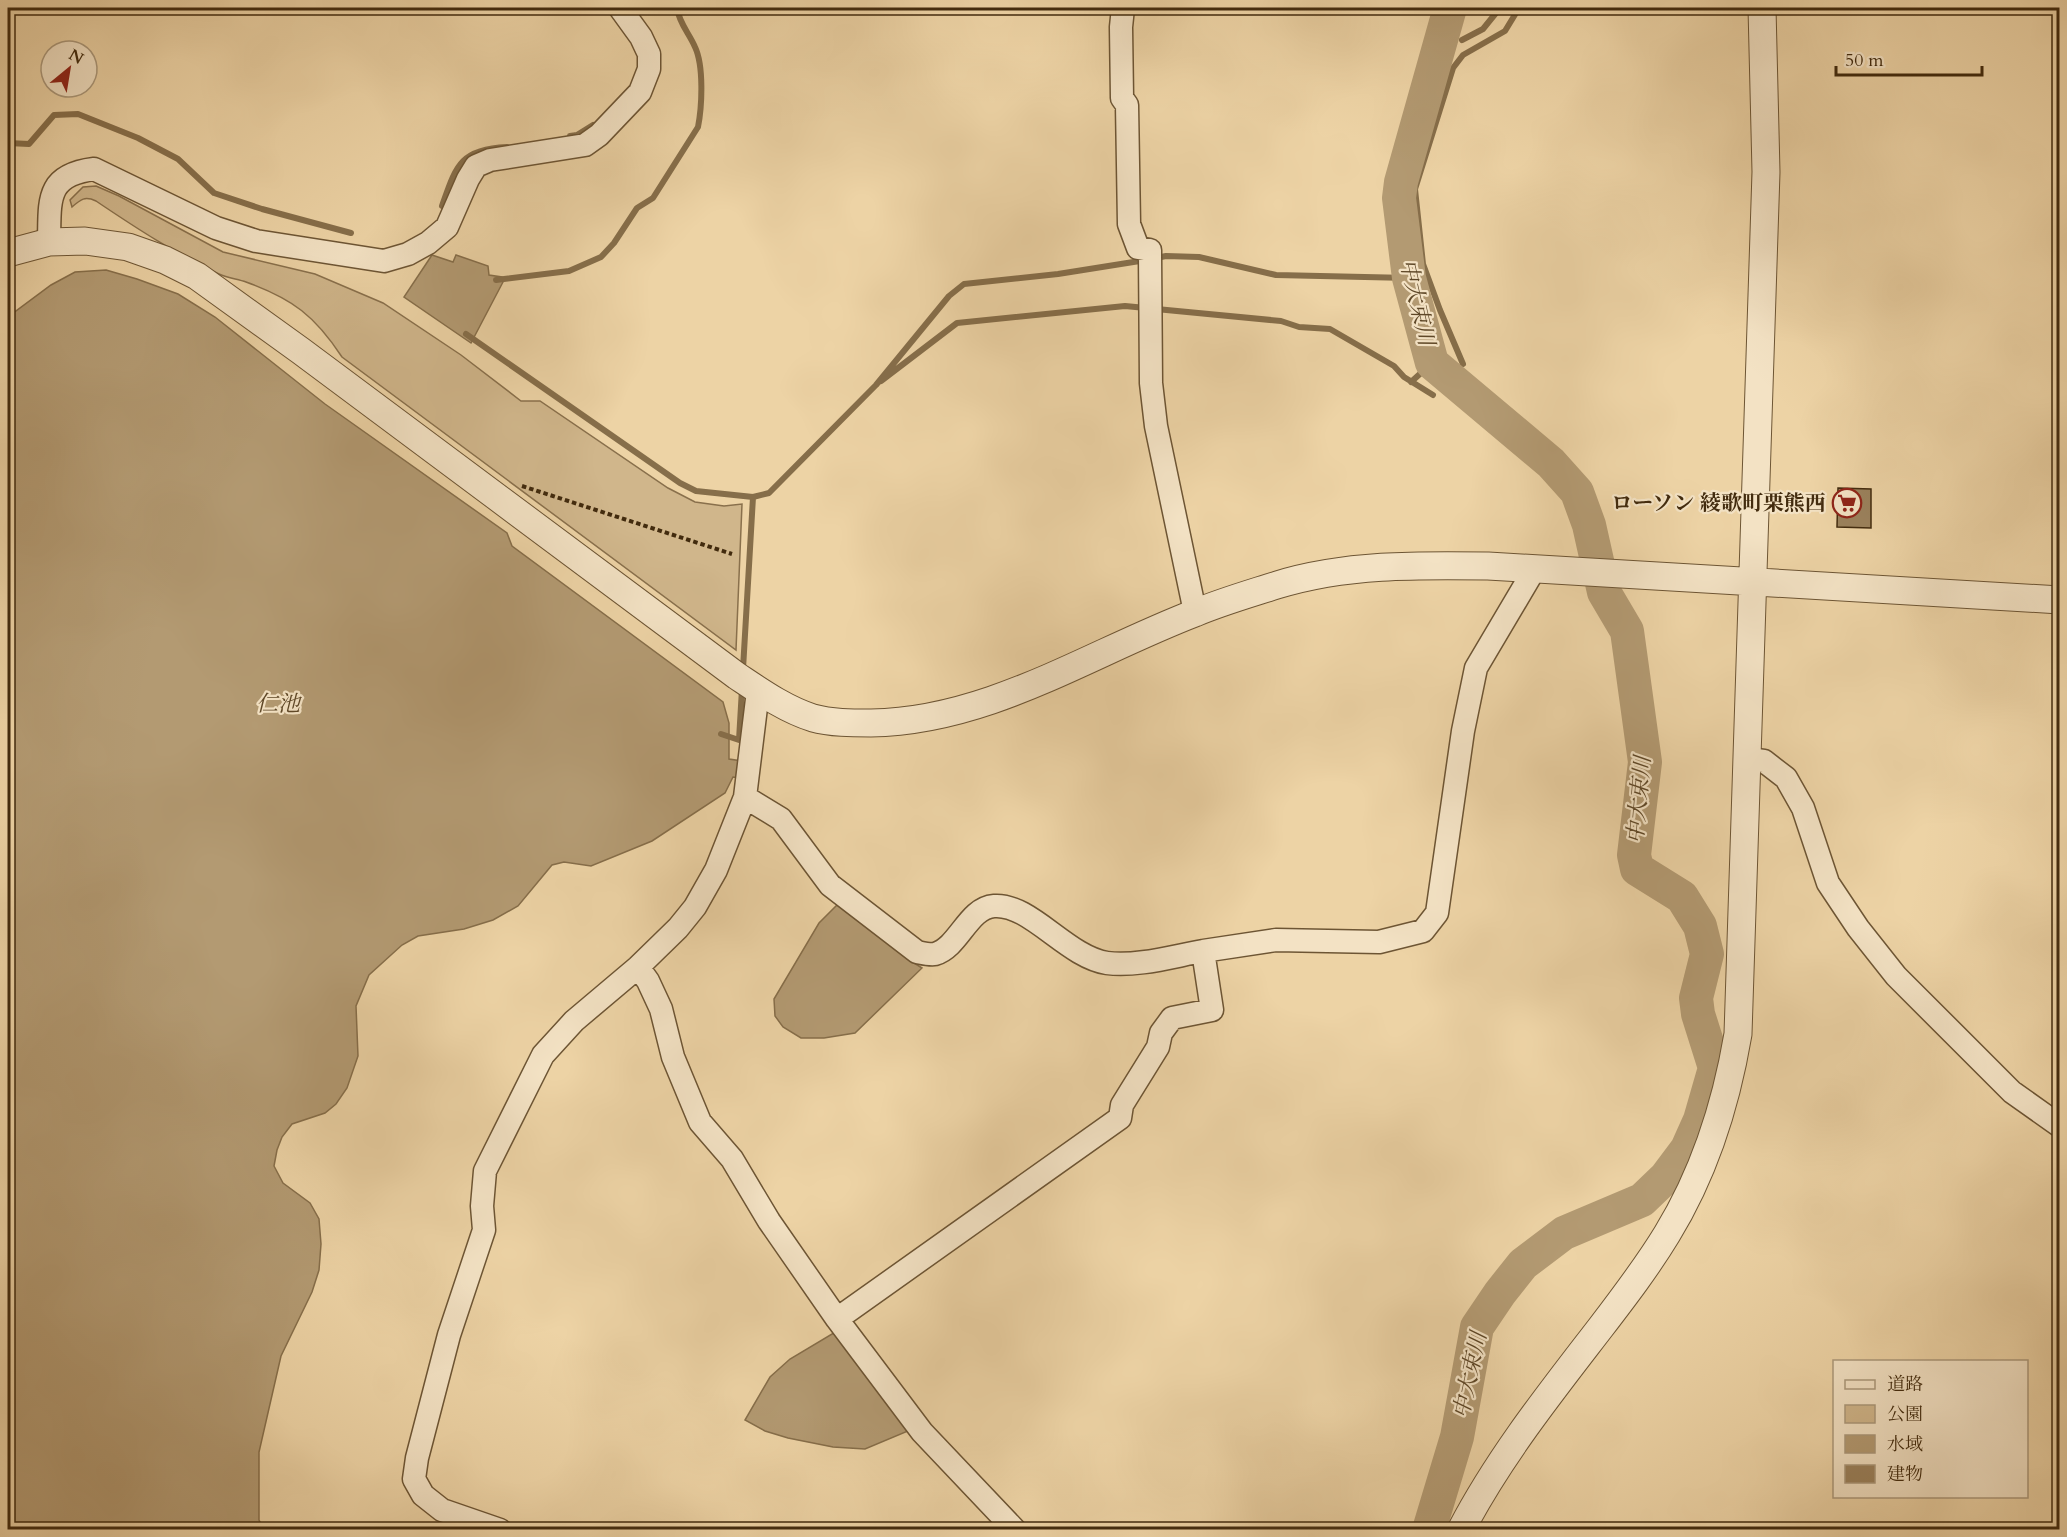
<svg xmlns="http://www.w3.org/2000/svg" width="2067" height="1537" viewBox="0 0 2067 1537" font-family="Cardo,'Noto Serif JP',serif">
<style>
.green{fill:#d0b68b;stroke:#89704c;stroke-width:1.5}
.water{fill:#b39a72;stroke:#866e4a;stroke-width:1.5}
.lines{fill:none;stroke-linecap:round;stroke-linejoin:round}
.stream{stroke:#866e4a;stroke-width:6}
.river{stroke:#b39a72;stroke-width:34}
.building{fill:#9b825d;stroke:#422b0e;stroke-width:1.5}
.minor-casing{stroke:#6d5534;stroke-width:25}
.tertiary-casing{stroke:#6d5534;stroke-width:29}
.path{stroke:#422b0e;stroke-width:4;stroke-dasharray:4.5 3;stroke-linecap:butt}
.minor{stroke:#f3e2c4;stroke-width:22}
.tertiary{stroke:#f3e2c4;stroke-width:27}
.labels{text-anchor:middle;stroke-width:4.5;stroke-linejoin:round;paint-order:stroke}
.poi-label{font-size:21px;font-weight:bold;fill:#422b0e;stroke:#f3e2c4;text-anchor:end}
.water-label{font-size:22px;font-style:italic;fill:#5e4727;stroke:#f3e2c4}
</style>
<rect width="100%" height="100%" fill="#edd3a5"/>
<filter id="stains"><feTurbulence type="fractalNoise" baseFrequency=".00333" numOctaves="4"/><feColorMatrix values="0 0 0 0 .2 0 0 0 0 .09 0 0 0 0 .02 0 0 0 .5 -.17"/></filter>
<radialGradient id="worn" r=".72"><stop offset=".6" stop-color="#630" stop-opacity="0"/><stop offset="1" stop-color="#630" stop-opacity=".3"/></radialGradient>
<!-- green -->
<path class="green" d="M96,186L119,196L223,252L315,274L383,303L461,355L521,401H540L668,488L695,502L724,506L742,504L736,650L342,357C315,316 293,299 246,282C237,279 228,278 219,274C176,254 136,228 96,201C85,196 81,199 72,207L70,200L83,187Z"/>
<!-- water -->
<path class="water" d="M432,255L453,262L456,255L488,266L489,275L502,277L503,282L471,343L404,297Z
M106,270L137,279L178,294L215,317L325,404L507,533L512,546L723,702L729,723V759L742,761L741,778L733,777L725,793L652,841L591,866L564,862L552,865L518,906L493,920L464,929L418,936L402,945L369,975L356,1006L358,1056L347,1088L336,1104L325,1113L292,1124L282,1137L277,1150L274,1166L283,1183L310,1203L319,1219L321,1244L319,1270L312,1292L281,1356L259,1452V1520L264,1529H8V317L51,285L75,272Z
M837,905L909,960L922,968L855,1033L824,1038H801L783,1027L775,1016L774,999L819,923Z
M837,1331L908,1431L865,1449L833,1447L788,1438L765,1431L745,1420L770,1377L790,1359Z"/>
<g class="lines">
<!-- stream -->
<path class="stream" d="M1462,40L1483,29L1500,8
M570,136L577,135L593,125
M8,143L29,144L54,115L78,114L138,138L178,159L214,193L262,209L351,233
M442,206C456,166 460,149 507,147
M1156,258L1166,256L1199,257L1276,275L1409,278
M496,280L569,271L601,257L614,243L637,208L653,198L698,127C702,107 704,66 695,47C689,33 679,23 677,8
M466,334L680,483L696,491L753,497
M1463,364L1440,310L1423,264L1415,189L1453,68L1463,55L1505,31L1519,8
M881,381L957,323L1125,306L1281,321L1299,327L1330,329L1394,366L1404,377L1433,395
M1411,382L1432,363
M743,669L753,497L769,493L876,385L949,296L964,284L1058,274L1146,260
M721,734L739,740L742,689"/>
<!-- river -->
<path class="river" d="M1429,1530L1457,1437L1477,1327L1500,1293L1523,1264L1564,1233L1642,1200L1666,1177L1687,1149L1700,1120L1715,1068L1698,1014L1696,998L1707,954L1700,926L1682,897L1637,869L1634,855L1645,762L1627,631L1604,592L1589,525L1577,492L1551,463L1432,363L1409,278L1399,198L1401,182L1450,8"/>
</g>
<!-- building -->
<path class="building" d="M1838,488L1871,489V528L1837,527Z"/>
<g class="lines">
<!-- minor casing -->
<g class="minor-casing">
<path id="minor" d="M1123,8L1121,27L1122,98L1127,105L1129,224L1138,248L1150,250V254L1151,383L1156,426L1195,612
M49,242C50,201 45,175 94,169L216,228L256,241L384,261L408,254L428,243L447,227L468,179L476,166L490,160L585,145L599,135L640,92L649,69V54L641,37L620,8
M1748,759L1764,761L1786,778L1803,808L1828,883L1858,928L1896,976L2012,1092L2060,1126
M745,797L781,819L830,885L917,952C922,953 930,955 935,954C959,947 968,908 994,906C1030,903 1067,957 1107,963C1137,967 1174,956 1203,951
M638,967L648,981L661,1009L673,1057L700,1122L732,1159L769,1221L837,1319L922,1432L1015,1530
M837,1319L1120,1118L1122,1105L1158,1047L1161,1033L1172,1018L1212,1010L1203,951L1276,940L1379,942L1423,931L1437,913L1463,731L1476,668L1534,570
M500,1530L442,1510L423,1495L414,1479L417,1458L449,1335L484,1230L482,1206L485,1171L543,1055L574,1021L638,967L678,928L695,907L716,870L745,797L758,691"/>
</g>
<!-- tertiary casing -->
<g class="tertiary-casing">
<path id="tertiary" d="M8,253L49,242L85,241L128,247L165,260L197,276L301,351L737,676C761,692 785,709 813,718C831,723 852,723 871,723C989,721 1088,654 1195,613C1221,602 1249,594 1277,585C1345,564 1417,565 1488,566L2060,600
M1461,1530C1499,1457 1551,1392 1601,1327C1624,1297 1647,1267 1667,1234C1705,1172 1726,1105 1738,1034L1766,172L1762,8"/>
</g>
<!-- path -->
<path class="path" d="M522,486L732,554"/>
<!-- minor -->
<use href="#minor" class="minor"/>
<!-- tertiary -->
<use href="#tertiary" class="tertiary"/>
</g>
<!-- icons -->
<defs>
<g id="supermarket-ring" transform="scale(1.5)"><circle r="9.5" fill="#f3e2c4" stroke="#8f2418" stroke-width="1.5"/><path d="M-6-5.5h2.5l.6 2H6L4.5 2H-2.5L-4.4-4H-6ZM-1.5 3.2a1.3 1.3 0 1 0 .1 0ZM3 3.2a1.3 1.3 0 1 0 .1 0Z" fill="#8f2418"/></g>
</defs>
<g fill-rule="evenodd">
<use href="#supermarket-ring" x="1847" y="503"/>
</g>
<g class="labels">
<!-- poi labels -->
<g class="poi-label">
<text x="1826" y="510">ローソン 綾歌町栗熊西</text>
</g>
<!-- water labels -->
<g class="water-label">
<text transform="translate(1418 302) rotate(77)" y="8">中大束川</text>
<text x="278" y="711">仁池</text>
<text transform="translate(1638 800) rotate(-85)" y="8">中大束川</text>
<text transform="translate(1469 1375) rotate(-78)" y="8">中大束川</text>
</g>
</g>
<!-- margin -->
<rect width="2067" height="1537" fill="none" stroke="#edd3a5" stroke-width="30"/>
<rect x="9" y="9" width="2049" height="1519" fill="none" stroke="#422b0e" stroke-width="3"/>
<rect x="15" y="15" width="2037" height="1507" fill="none" stroke="#422b0e" stroke-width="1.5"/>
<!-- legend -->
<rect x="1833" y="1360" width="195" height="138" fill="#f3e2c4" stroke="#ac997b" stroke-width="1.5"/>
<rect x="1845" y="1380" width="30" height="9" fill="#f3e2c4" stroke="#ac997b" stroke-width="1.5"/>
<text x="1887" y="1390" font-size="18" fill="#422b0e">道路</text>
<rect x="1845" y="1405" width="30" height="18" fill="#d0b68b" stroke="#ac997b" stroke-width="1.5"/>
<text x="1887" y="1420" font-size="18" fill="#422b0e">公園</text>
<rect x="1845" y="1435" width="30" height="18" fill="#b39a72" stroke="#ac997b" stroke-width="1.5"/>
<text x="1887" y="1450" font-size="18" fill="#422b0e">水域</text>
<rect x="1845" y="1465" width="30" height="18" fill="#9b825d" stroke="#ac997b" stroke-width="1.5"/>
<text x="1887" y="1480" font-size="18" fill="#422b0e">建物</text>
<!-- north arrow -->
<g transform="translate(69 69) rotate(30)"><circle r="28" fill="#f3e2c4" stroke="#ac997b" stroke-width="1.5"/>
<path d="M0-4.5L10 22L0 15L-10 22Z" fill="#8f2418"/>
<text y="-9" font-size="16" font-weight="bold" text-anchor="middle" fill="#422b0e">N</text>
</g>
<!-- scale -->
<path d="M1836 66v9h146v-9" fill="none" stroke="#422b0e" stroke-width="3"/>
<text x="1845" y="66" font-size="18" fill="#422b0e" stroke="#f3e2c4" stroke-width="4.5" paint-order="stroke">50 m</text>
<rect width="100%" height="100%" filter="url(#stains)"/>
<rect width="100%" height="100%" fill="url(#worn)"/>
</svg>
